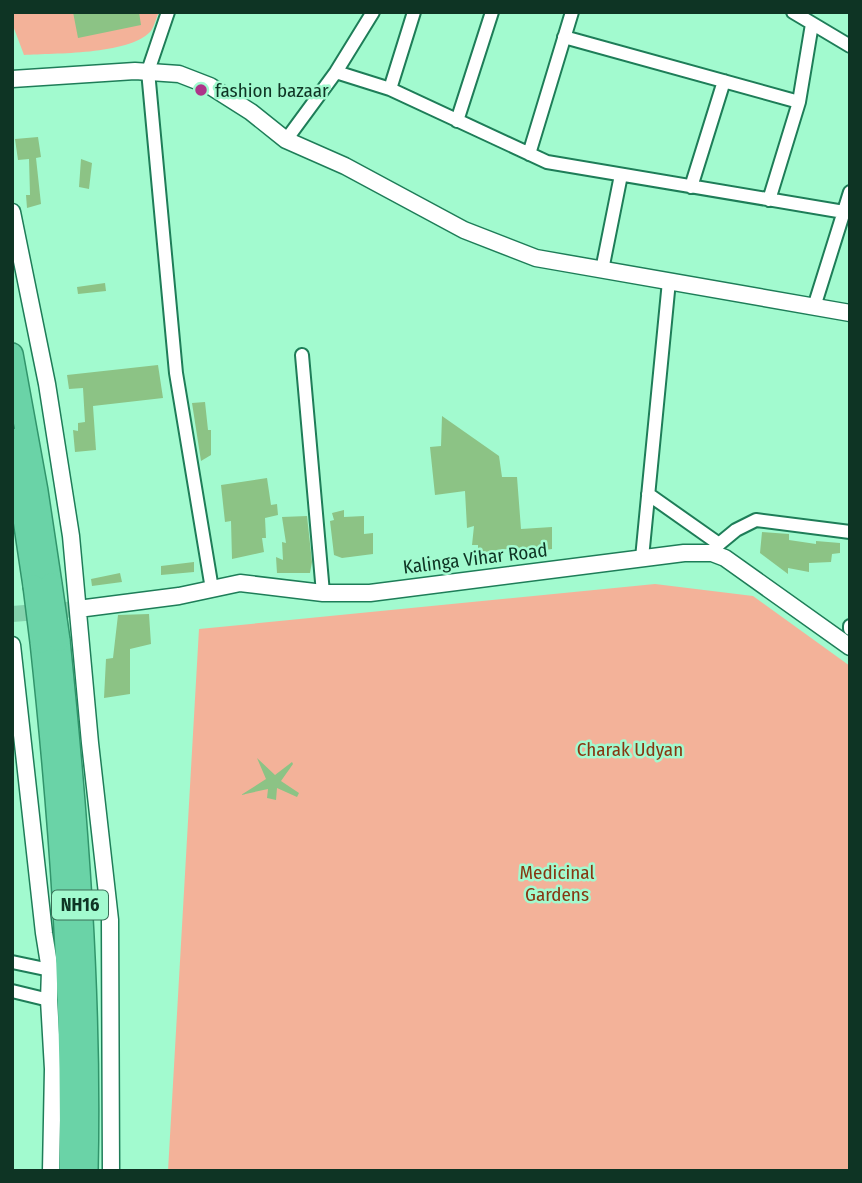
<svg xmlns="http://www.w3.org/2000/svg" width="862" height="1183" viewBox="0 0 862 1183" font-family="'Fira Sans Condensed',sans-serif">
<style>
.green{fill:#f3b299}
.building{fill:#8cc385}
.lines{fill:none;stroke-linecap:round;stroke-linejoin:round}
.tertiary-tunnel{stroke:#84d2ad;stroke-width:16;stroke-dasharray:16 8;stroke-linecap:butt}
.minor-casing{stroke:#1e7d58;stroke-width:16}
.tertiary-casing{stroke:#1e7d58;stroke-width:19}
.trunk-casing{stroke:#31946b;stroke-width:24}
.minor{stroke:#fff;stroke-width:12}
.tertiary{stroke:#fff;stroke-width:16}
.trunk{stroke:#6ad3a7;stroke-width:21}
.trunk-bridge-casing{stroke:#31946b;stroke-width:24;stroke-linecap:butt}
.trunk-bridge{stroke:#6ad3a7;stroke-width:21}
.poi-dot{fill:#ad3489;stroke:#a2facf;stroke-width:2.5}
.labels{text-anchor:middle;stroke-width:5;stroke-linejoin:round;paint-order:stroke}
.shield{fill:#a2facf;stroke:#3a6f57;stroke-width:2}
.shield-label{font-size:18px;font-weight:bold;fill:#0e3424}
.poi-label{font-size:19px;fill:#0e3424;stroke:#a2facf;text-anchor:start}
.street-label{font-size:19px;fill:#0e3424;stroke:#a2facf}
.park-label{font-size:19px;fill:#863611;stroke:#a2facf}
</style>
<rect width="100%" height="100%" fill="#a2facf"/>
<!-- green -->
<path class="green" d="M12,12H159C156,18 154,28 150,32C128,55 54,53 24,55L12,23Z
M655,584L753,596L850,666V1171H168L199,629Z"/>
<!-- building -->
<path class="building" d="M73,12H139L141,25L78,38Z
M38,137L41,157L36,158L41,204L27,208L26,195H30L29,159L18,160L15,139Z
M81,159L92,163L89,189L79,187Z
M105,283L106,291L78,294L77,287Z
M158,365L163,398L93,406L96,450L75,452L73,430L78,431V423L85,422L83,388L69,389L67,375Z
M205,402L208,430H211V455L201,461L192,403Z
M442,416L499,456L502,477H517L521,529L552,527V549L524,553L509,554L507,549L478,553V545H472L474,526L467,528L465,491L435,495L430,447L441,446Z
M267,478L271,505L277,504L278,515L265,518L266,538H262L264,552L232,559L231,521L225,522L221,485Z
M344,510V517L364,516V534L373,533V554L342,558L334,555L330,521L334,520L332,513Z
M307,516L312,562L310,573H277L276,557L283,560L282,542L286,543L282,517Z
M762,532L789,534V540L816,544V541L840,543V553L832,554L831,562L809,563V572L788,568V574L760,553Z
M194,562V572L161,575V566Z
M120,573L122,582L92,586L91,579Z
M149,614L151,644L130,649V694L104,698L106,659L113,658L118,615Z
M257,758L275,775L292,762L293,764L281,781L299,793L297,797L277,788L276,800L267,798L268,789L241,795L266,779Z"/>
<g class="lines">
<!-- tertiary-tunnel -->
<path class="tertiary-tunnel" d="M12,614L78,609"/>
<!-- minor casing -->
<g class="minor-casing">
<path id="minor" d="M168,12L148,71L176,373L212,589
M793,12L850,46
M564,37L799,102
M336,72L390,89L547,162L844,212
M390,89L414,12
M457,121L492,12
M286,140L336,72L373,12
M529,154L572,12
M691,187L724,81
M769,200L799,102L812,24
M602,270L621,175
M814,307L850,192
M302,355L323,593
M648,494L719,544
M712,553L719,544L736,530L756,520L850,532
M642,558L669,281
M850,626V629
M12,962L50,970
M12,991L49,1000"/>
</g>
<!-- tertiary casing -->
<g class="tertiary-casing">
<path id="tertiary" d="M12,79L135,71L179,74L210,86L251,112L286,140L345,166L464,230L536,258L850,313
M12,212L47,384L71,536L90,743L110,920L111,1171
M78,609L179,596L240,583L323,593H370L684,553H712L725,558L850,647
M12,645L44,933L50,970L49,1000L53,1069L51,1171"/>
</g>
<!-- trunk casing -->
<g class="trunk-casing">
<path id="trunk" d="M12,354L37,491L51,584
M12,439L34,586
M59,640C77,816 91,994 87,1171
M41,642C60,818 73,994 70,1171"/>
</g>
<!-- minor -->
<use href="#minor" class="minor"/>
<!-- tertiary -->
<use href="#tertiary" class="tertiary"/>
<!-- trunk -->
<use href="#trunk" class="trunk"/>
<!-- trunk-bridge casing -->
<g class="trunk-bridge-casing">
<path id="trunk-bridge" d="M51,584L59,640
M34,586L41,642"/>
</g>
<!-- trunk-bridge -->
<use href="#trunk-bridge" class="trunk-bridge"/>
</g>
<!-- markers -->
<circle class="poi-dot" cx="201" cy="90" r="7"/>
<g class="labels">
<!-- shield labels -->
<rect class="shield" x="52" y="890.5" width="56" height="29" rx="5"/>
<g class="shield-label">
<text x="80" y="911">NH16</text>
</g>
<!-- poi labels -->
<g class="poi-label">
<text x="215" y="97">fashion bazaar</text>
</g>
<!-- street labels -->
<g class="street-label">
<text transform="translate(475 558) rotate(-7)" y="7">Kalinga Vihar Road</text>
</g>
<!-- park labels -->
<g class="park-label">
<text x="630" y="756">Charak Udyan</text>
<text x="557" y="879">Medicinal<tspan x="557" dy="22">Gardens</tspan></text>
</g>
</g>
<!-- border -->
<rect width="862" height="1183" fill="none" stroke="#0e3424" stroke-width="28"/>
</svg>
